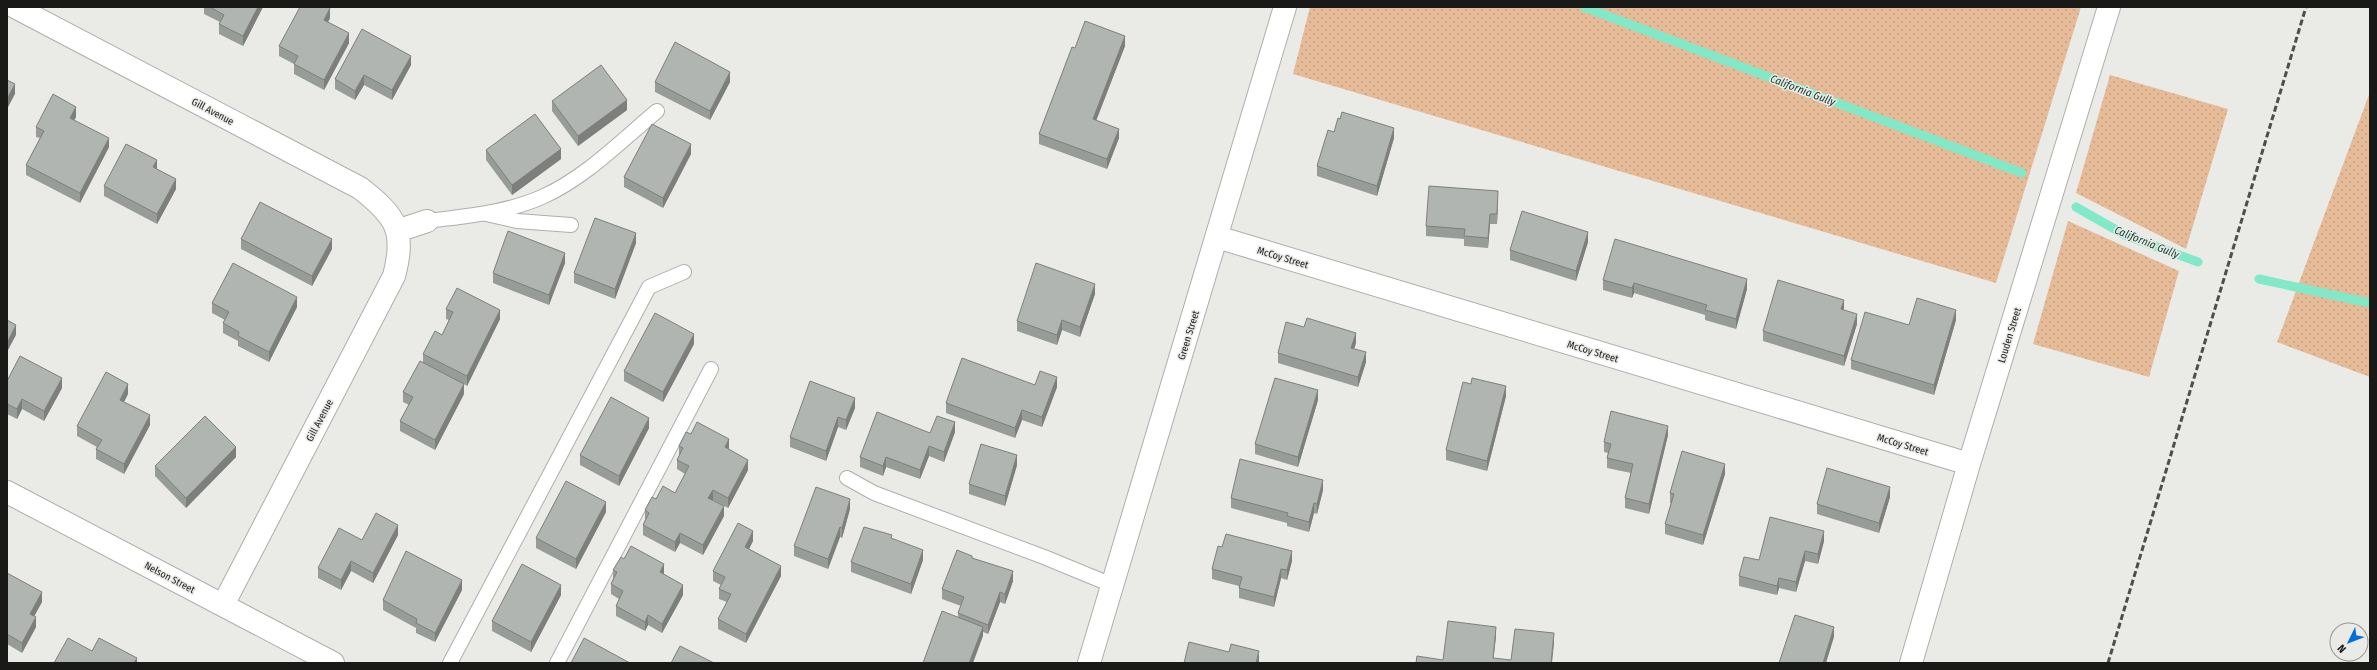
<svg xmlns="http://www.w3.org/2000/svg" width="2377" height="670" viewBox="0 0 2377 670" font-family="'Fira Sans Condensed',sans-serif">
<style>
.grass{fill:url(#grass-dots)}
.lines{fill:none;stroke-linecap:round;stroke-linejoin:round}
.stream{stroke:#82e9c8;stroke-width:9}
.service-casing{stroke:#aeafab;stroke-width:16}
.minor-casing{stroke:#aeafab;stroke-width:24}
.tertiary-casing{stroke:#aeafab;stroke-width:24}
.service{stroke:#fff;stroke-width:14}
.minor{stroke:#fff;stroke-width:22}
.tertiary{stroke:#fff;stroke-width:22}
.rail{stroke:#4e4f4c;stroke-width:3;stroke-dasharray:6 3;stroke-linecap:butt}
.wall{fill:#989c98}
.shaded-wall{fill:#7c7f7c}
.building{fill:#b1b5b1;stroke:#7c7f7c}
.labels{text-anchor:middle;stroke-width:3;stroke-linejoin:round;paint-order:stroke}
.street-label{font-size:10px;fill:#191a18;stroke:#eaebe7}
.water-label{font-size:11px;font-style:italic;fill:#124134;stroke:#eaebe7}
</style>
<defs>
<pattern id="grass-dots" width="8" height="8" patternUnits="userSpaceOnUse"><rect width="8" height="8" fill="#e6bb98"/><path d="M2 2h.1M6 6h.1" fill="none" stroke="#c5a082" stroke-width="1.8" stroke-linecap="round"/></pattern>
</defs>
<rect width="100%" height="100%" fill="#eaebe7"/>
<!-- grass -->
<path class="grass" d="M1310,7H2081L1996,283L1293,74Z
M2110,75L2228,109L2186,249L2076,193Z
M2370,92V377L2277,342Z
M2068,221L2179,271L2149,377L2033,344Z"/>
<g class="lines">
<!-- stream -->
<path class="stream" d="M1584,7L2022,173
M2076,207L2125,235L2198,262
M2259,279L2370,303"/>
<!-- service casing -->
<g class="service-casing">
<path id="service" d="M486,214L517,221L571,225
M427,221C465,216 506,213 542,197C585,178 621,141 657,111
M847,478L874,493L1044,557L1112,585
M450,663L649,287L684,272
M557,663L711,369"/>
</g>
<!-- minor casing -->
<g class="minor-casing">
<path id="minor" d="M15,7L360,188C396,216 406,231 394,276L223,605
M397,231L427,221
M1217,237L1969,464
M1089,663L1285,7
M1911,663L1969,464L2109,7"/>
</g>
<!-- tertiary casing -->
<g class="tertiary-casing">
<path id="tertiary" d="M7,492L333,663"/>
</g>
<!-- service -->
<use href="#service" class="service"/>
<!-- minor -->
<use href="#minor" class="minor"/>
<!-- tertiary -->
<use href="#tertiary" class="tertiary"/>
<!-- rail -->
<path class="rail" d="M2108,663L2306,7"/>
</g>
<!-- wall -->
<path class="wall" d="M204,7H263L243,46L219,34V24L220,22L204,14Z
M330,18L328,22L349,43L324,90L294,74V64L279,56V46Z
M1125,46L1096,120L1119,138L1107,169L1039,144V134L1075,48Z
M411,65L392,100L364,85L355,100L335,89V79Z
M655,82H730L710,120L655,92Z
M552,101L627,110L578,146L552,111Z
M76,117L74,120L109,147L80,203L26,175V165L40,138L36,137V127Z
M1340,119L1394,138L1377,196L1317,176V166Z
M486,150L561,159L512,195L486,160Z
M691,154L663,208L624,187V177Z
M104,186L176,189L157,224L104,196Z
M1498,201L1497,224H1490L1488,248L1464,246V239L1426,236V226Z
M241,239L332,249L312,286L241,249Z
M1588,242L1576,281L1510,260V250Z
M636,243L615,299L574,283V273Z
M565,263L549,305L493,283V273Z
M1603,280L1747,289L1736,329L1705,320V315L1634,293L1632,298L1603,290Z
M1095,294L1080,337L1062,330L1057,345L1017,331V321Z
M212,303L297,307L269,362L238,346V341L223,333V323L225,320L212,313Z
M446,309L500,319L467,386L464,384V394L435,450L400,431V421L409,405L403,402V392L423,362V354L442,335L449,320L446,319Z
M1844,310L1857,324L1844,366L1763,341V331Z
M1956,320L1934,395L1851,369V360L1909,325Z
M1356,343L1354,349L1366,362L1358,387L1278,363V353Z
M694,344L663,402L624,381V371Z
M7,381L62,388L44,421L22,409L17,419L7,414Z
M1471,384L1506,396L1487,471L1446,460V450Z
M1057,387L1042,427L1022,420L1015,438L946,413V403Z
M128,394L124,402L150,425L124,474L96,459V449L97,447L77,436V426Z
M1318,400L1298,467L1255,454V444Z
M855,408L846,430L838,427L826,461L790,447V437Z
M649,428L619,486L580,465V455Z
M955,432L944,462L929,456L920,479L886,467L883,476L860,467V457L930,433Z
M691,434L729,449V450L748,470L728,508L713,500V501L724,516L703,555L680,543L675,552L643,535V525L645,520V510L656,499L675,493L685,474L677,469V460L679,456V446Z
M1668,435L1649,514L1625,508V498L1631,473L1607,468V458L1608,453L1604,452V442Z
M236,457L186,508L155,476V466Z
M1017,465L1005,506L969,494V484Z
M1725,474L1703,545L1665,534V524L1671,503H1670V493Z
M1323,490L1317,514L1314,513L1309,532L1287,526V523L1231,508V498Z
M1890,497L1879,533L1817,514V504Z
M850,509L842,538L840,537L828,569L794,556V546Z
M606,512L576,569L536,548V538Z
M398,535L373,583L351,571L341,590L318,578V568L362,540Z
M892,538L923,560L911,594L851,572V562Z
M753,541L749,549L781,576L746,643L718,629V619L727,602L719,599V589L721,585L713,581V571Z
M1824,541L1818,564L1805,561L1796,592L1779,588L1777,595L1739,586V576Z
M1222,547L1292,561L1287,580L1281,578L1274,607L1239,598V586L1212,579V569Z
M624,559L664,574V575L683,595L662,633L648,625L645,631L616,616V606L619,599L611,594V584L613,579V570Z
M972,559L1013,581L1005,604L1000,602L988,634L983,632V636L958,617V613L961,606L942,599V589Z
M7,573L42,602L34,616L36,627L22,653L7,644Z
M462,590L435,642L416,633V628L383,610V600Z
M561,595L531,652L492,631V621Z"/>
<!-- shaded-wall -->
<path class="shaded-wall" d="M258,7H263L243,46V36Z
M330,8V18L324,30V20Z
M349,33V43L324,90V80Z
M1125,36V46L1093,129V119Z
M411,56V65L392,100V90Z
M730,72V82L710,120V111Z
M364,75V85L355,100V91Z
M15,84V94L7,109V99Z
M627,100V110L578,146V136Z
M76,107V117L70,128V118Z
M1394,128V138L1377,196V186Z
M1119,129V138L1107,169V159Z
M109,138V147L80,203V193Z
M691,144V154L663,208V198Z
M561,149V159L512,195V185Z
M157,160V170L153,167Z
M176,179V189L157,224V214Z
M1498,191V201L1497,224V214Z
M1490,214V224L1488,248V238Z
M1588,232V242L1576,281V271Z
M636,233V243L615,299V289Z
M332,239V249L312,286V276Z
M565,253V263L549,305V295Z
M1747,279V289L1736,329V319Z
M1634,283V293L1632,298V288Z
M1095,284V294L1080,337V327Z
M297,297V307L269,362V352Z
M1844,300V310L1841,309Z
M500,310V319L467,386V376Z
M1956,310V320L1934,395V385Z
M1857,314V324L1844,366V356Z
M1062,320V330L1057,345V335Z
M16,325V335L7,352V343Z
M1356,333V343L1351,358V348Z
M694,334V344L663,402V392Z
M1366,352V362L1358,387V377Z
M1057,377V387L1042,427V417Z
M62,378V388L44,421V411Z
M128,384V394L120,409V400Z
M464,384V394L435,450V440Z
M1506,386V396L1487,471V461Z
M1318,390V400L1298,467V457Z
M855,398V408L846,430V420Z
M22,399V409L17,419V409Z
M1022,410V420L1015,438V428Z
M150,415V425L124,474V464Z
M838,417V427L826,461V451Z
M649,418V428L619,486V476Z
M955,422V432L944,462V452Z
M1668,426V435L1649,514V504Z
M729,439V449L725,457V447Z
M929,446V456L920,479V470Z
M236,447V457L186,508V498Z
M1017,455V465L1005,506V496Z
M886,457V467L883,476V466Z
M748,460V470L728,508V498Z
M1725,464V474L1703,545V535Z
M1323,480V490L1317,514V504Z
M1890,487V497L1879,533V523Z
M713,490V500L708,508V498Z
M850,499V509L842,538V528Z
M606,502V512L576,569V559Z
M1314,503V513L1309,532V522Z
M724,506V516L703,555V545Z
M398,525V535L373,583V573Z
M840,527V537L828,569V559Z
M753,531V541L745,557V547Z
M1824,531V541L1818,564V554Z
M680,533V543L675,552V542Z
M923,550V560L911,594V584Z
M1292,551V561L1287,580V570Z
M1805,551V561L1796,592V582Z
M351,561V571L341,590V580Z
M664,564V574L660,582V572Z
M781,566V576L746,643V634Z
M1281,569V578L1274,607V597Z
M1013,571V581L1005,604V594Z
M1779,578V588L1777,595V586Z
M462,580V590L435,642V633Z
M561,585V595L531,652V642Z
M683,585V595L662,633V624Z
M42,592V602L30,624V614Z
M1000,592V602L988,634V625Z
M648,615V625L645,631V622Z
M36,617V627L22,653V643Z
M983,627V636L973,663H969Z
M1496,627V637L1493,663V658Z
M1834,627V637L1826,663H1823Z
M1554,633V643L1552,663H1551Z
M1259,651V663H1256Z
M137,658V663H134Z"/>
<!-- building -->
<path class="building" d="M210,7H258L243,36L219,24L224,15Z
M300,7H329L330,8L324,20L349,33L324,80L294,64L298,56L279,46Z
M1085,21L1125,36L1093,119L1119,129L1107,159L1039,134L1072,47L1075,48Z
M362,29L411,56L392,90L364,75L355,91L335,79Z
M675,42L730,72L710,111L655,82Z
M601,65L627,100L578,136L552,101Z
M7,80L15,84L7,99Z
M53,94L76,107L70,118L109,138L80,193L26,165L44,131L36,127Z
M1342,112L1394,128L1377,186L1317,166L1328,130L1334,132L1338,118L1340,119Z
M535,114L561,149L512,185L486,150Z
M652,124L691,144L663,198L624,177Z
M126,144L157,160L153,167L176,179L157,214L104,186Z
M1429,186L1498,191L1497,214H1490L1488,238L1464,236L1465,229L1426,226Z
M260,202L332,239L312,276L241,239Z
M1522,211L1588,232L1576,271L1510,250Z
M595,218L636,233L615,289L574,273Z
M508,231L565,253L549,295L493,273Z
M1615,239L1747,279L1736,319L1705,310L1707,305L1634,283L1632,288L1603,280Z
M233,263L297,297L269,352L238,336L239,332L223,323L229,312L212,303Z
M1036,263L1095,284L1080,327L1062,320L1057,335L1017,321Z
M1778,280L1844,300L1841,309L1857,314L1844,356L1763,331Z
M457,288L500,310L467,376L423,354L435,331L442,335L453,312L446,309Z
M1917,298L1956,310L1934,385L1851,360L1865,312L1909,325Z
M655,313L694,334L663,392L624,371Z
M1307,318L1356,333L1351,348L1366,352L1358,377L1278,353L1286,322L1304,327Z
M7,320L16,325L7,343Z
M20,356L62,378L44,411L22,399L17,409L7,404V381Z
M962,358L1035,385L1040,371L1057,377L1042,417L1022,410L1015,428L946,403Z
M420,361L464,384L435,440L400,421L413,397L403,392Z
M106,372L128,384L120,400L150,415L124,464L96,449L102,440L77,426Z
M1275,378L1318,390L1298,457L1255,444Z
M1472,378L1506,386L1487,461L1446,450L1463,382L1471,384Z
M810,381L855,398L846,420L838,417L826,451L790,437Z
M611,397L649,418L619,476L580,455Z
M1611,411L1668,426L1649,504L1625,498L1633,464L1607,458L1611,444L1604,442Z
M877,412L930,433L937,416L955,422L944,452L929,446L920,470L886,457L883,466L860,457Z
M205,416L236,447L186,498L155,466Z
M697,422L729,439L725,447L748,460L728,498L713,490L708,498L724,506L703,545L680,533L675,542L643,525L649,513L645,510L652,497L656,499L663,486L675,493L689,466L677,460L683,448L679,446L686,432L691,434Z
M981,444L1017,455L1005,496L969,484Z
M1682,451L1725,464L1703,535L1665,524L1674,494L1670,493Z
M1240,459L1323,480L1317,504L1314,503L1309,522L1287,516L1288,513L1231,498Z
M1827,468L1890,487L1879,523L1817,504Z
M566,481L606,502L576,559L536,538Z
M816,487L850,499L842,528L840,527L828,559L794,546Z
M376,513L398,525L373,573L351,561L341,580L318,568L339,528L362,540Z
M1770,517L1824,531L1818,554L1805,551L1796,582L1779,578L1777,586L1739,576L1744,557L1759,560Z
M738,523L753,531L745,547L781,566L746,634L718,619L731,594L719,589L725,577L713,571Z
M864,527L892,535L891,538L923,550L911,584L851,562Z
M1226,534L1292,551L1287,570L1281,569L1274,597L1239,588L1242,577L1212,569L1218,546L1222,547Z
M631,546L664,564L660,572L683,585L662,624L648,615L645,622L616,606L623,591L611,584L617,572L613,570L621,557L624,559Z
M957,550L972,556V558L1013,571L1005,594L1000,592L988,625L958,613L964,597L942,589Z
M406,551L462,580L435,633L416,623L417,619L383,600Z
M522,564L561,585L531,642L492,621Z
M7,573L42,592L30,614L36,617L22,643L7,634Z
M942,611L983,627L969,663H923Z
M1795,615L1834,627L1823,663H1779Z
M1448,621L1496,627L1493,658L1511,660L1515,629L1554,633L1551,663H1416L1417,656L1443,660Z
M68,638L92,651L99,638L137,658L134,663H54Z
M584,638L630,663H571Z
M1189,642L1229,652L1231,644L1259,651L1256,663H1184Z
M680,646L714,663H671Z"/>
<g class="labels">
<!-- street labels -->
<g class="street-label">
<text transform="translate(213 111) rotate(28)" y="4">Gill Avenue</text>
<text transform="translate(1283 257) rotate(17)" y="4">McCoy Street</text>
<text transform="translate(1188 335) rotate(-73)" y="4">Green Street</text>
<text transform="translate(2009 335) rotate(-73)" y="4">Louden Street</text>
<text transform="translate(1593 351) rotate(17)" y="4">McCoy Street</text>
<text transform="translate(319 420) rotate(-62)" y="4">Gill Avenue</text>
<text transform="translate(1903 444) rotate(17)" y="4">McCoy Street</text>
<text transform="translate(170 577) rotate(28)" y="4">Nelson Street</text>
</g>
<!-- water labels -->
<g class="water-label">
<text transform="translate(1803 90) rotate(21)" y="4">California Gully</text>
<text transform="translate(2147 242) rotate(22)" y="4">California Gully</text>
</g>
</g>
<!-- border -->
<rect width="2377" height="670" fill="none" stroke="#191a18" stroke-width="16"/>
<!-- north arrow -->
<g transform="translate(2349 642) rotate(227)"><circle r="19" fill="#eaebe7" stroke="#969794"/>
<path d="M0-3L7 15L0 10L-7 15Z" fill="#0070d7"/>
<text y="-6" font-size="11" font-weight="bold" text-anchor="middle" fill="#191a18">N</text>
</g>
</svg>
